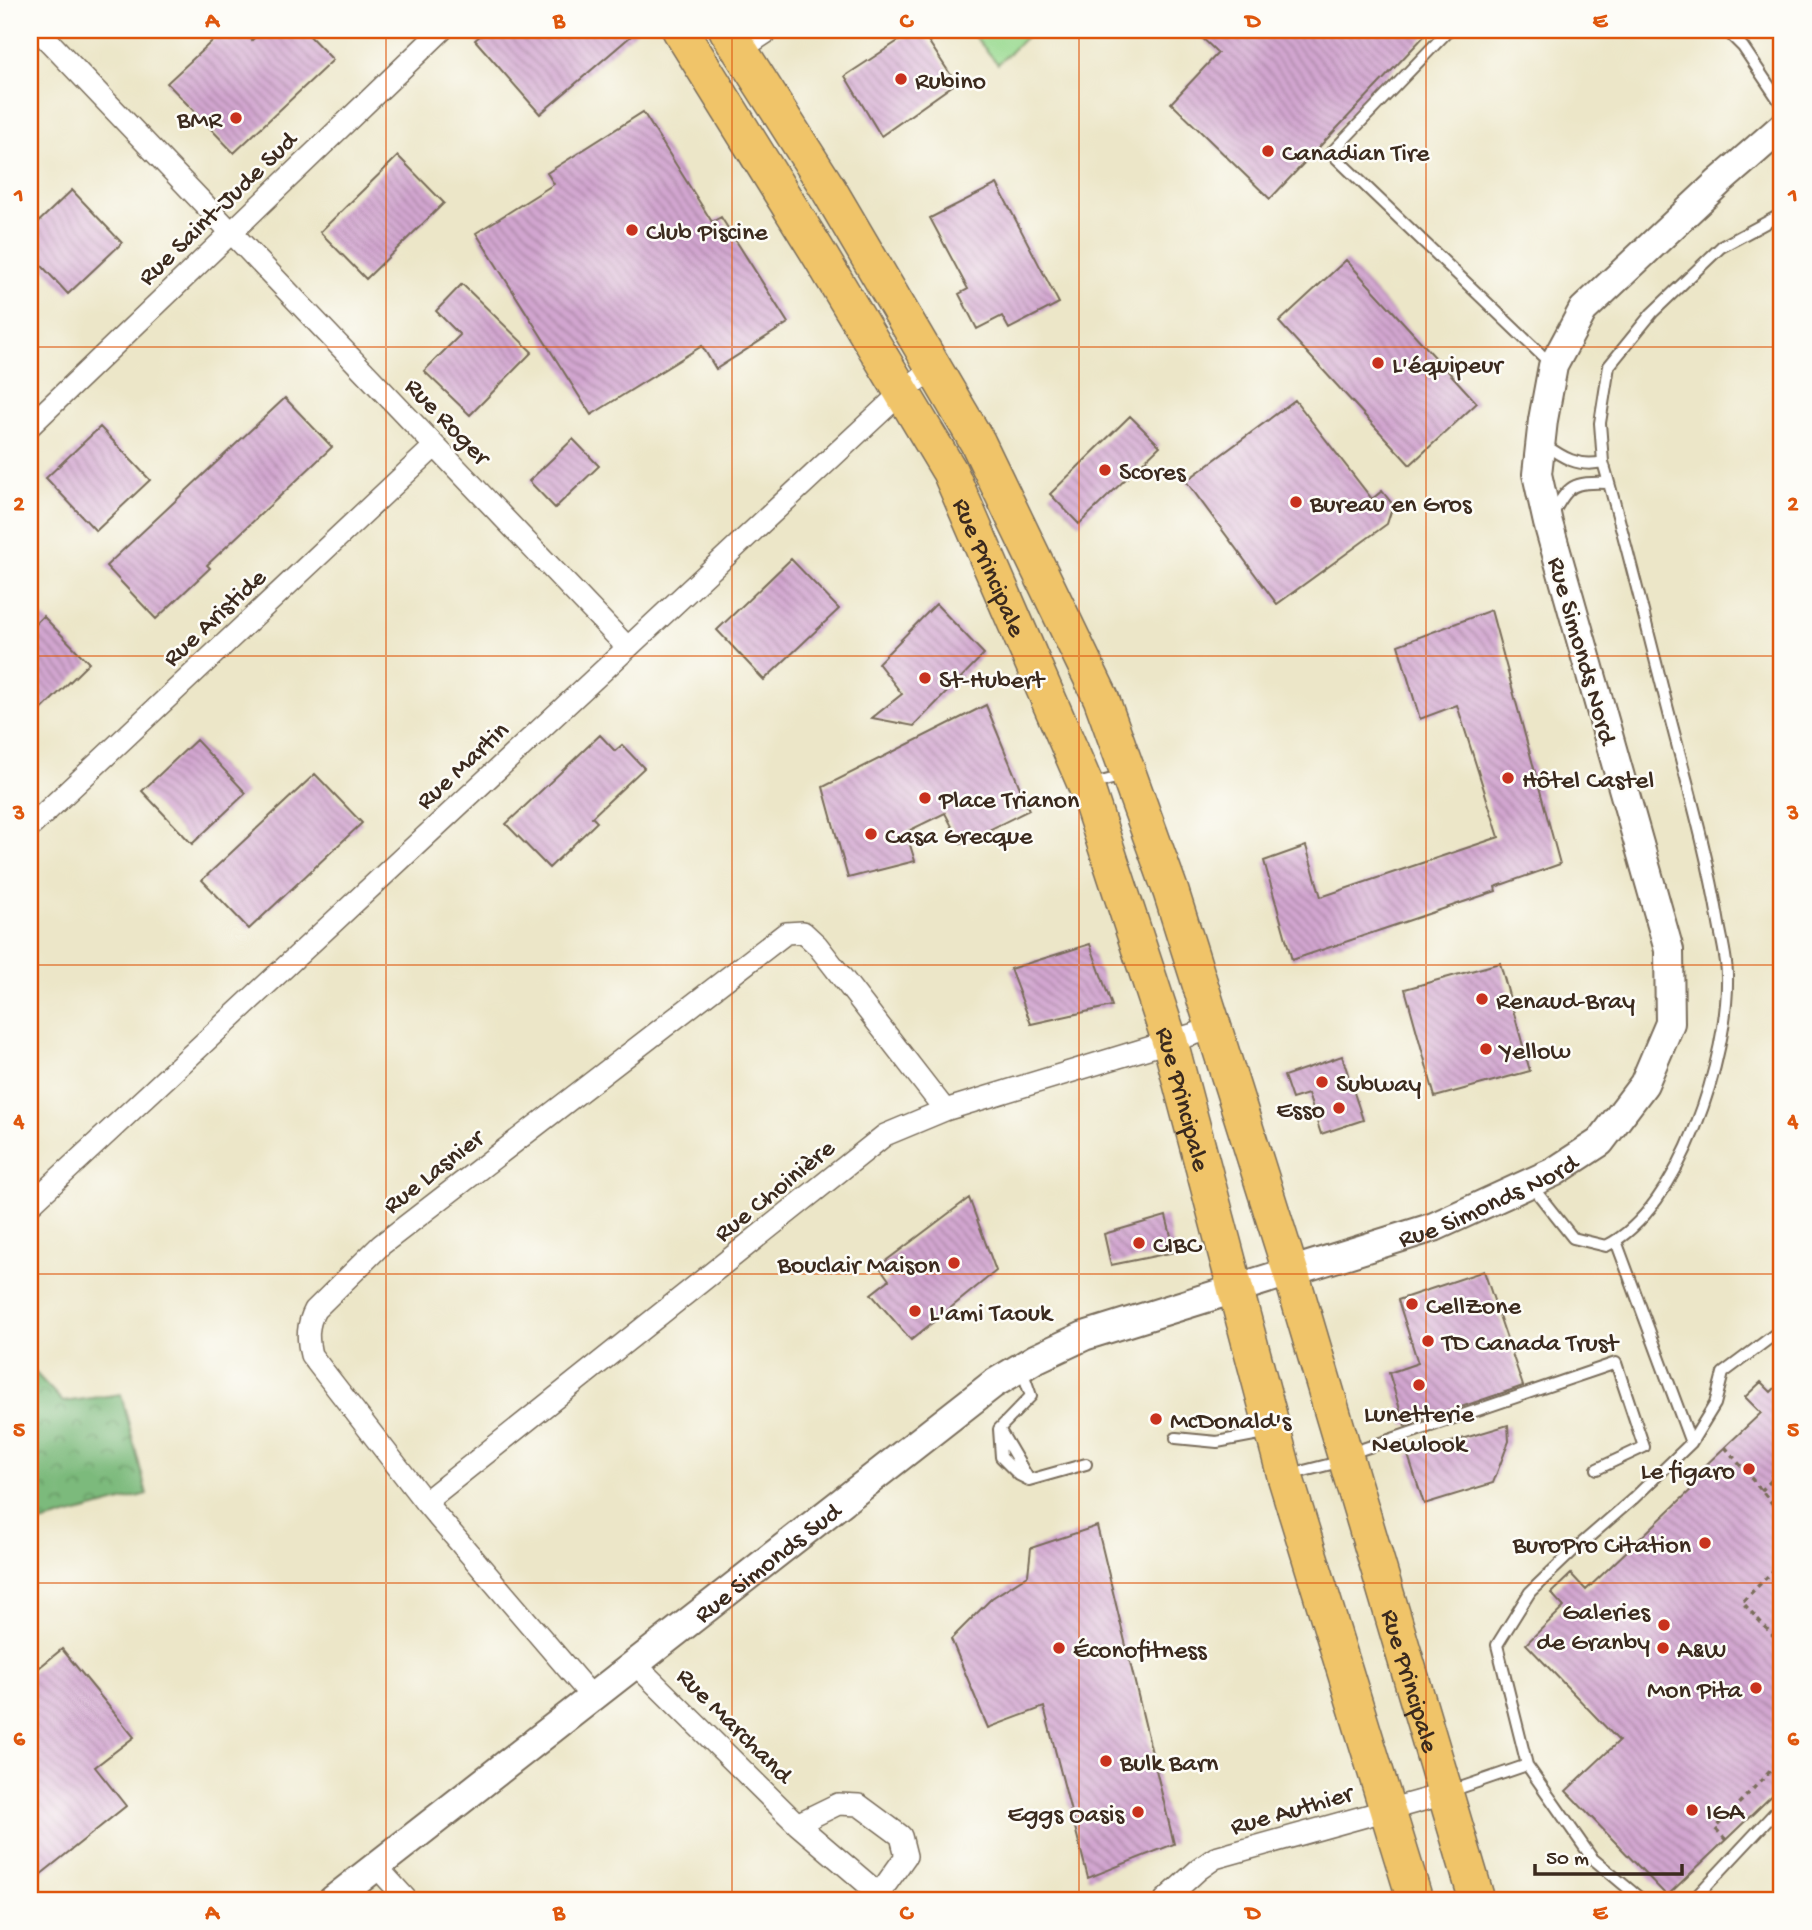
<svg xmlns="http://www.w3.org/2000/svg" width="1812" height="1930" viewBox="0 0 1812 1930" font-family="'Gochi Hand',sans-serif">
<style>
.green{fill:#9ada91;stroke:#6a8258;stroke-width:2}
.forest{fill:url(#forest-crowns);stroke:#5b724c;stroke-width:2}
.building{fill:url(#building-back-hatch)}
.lines{fill:none;stroke-linecap:round;stroke-linejoin:round}
.service-casing{stroke:#796c5a;stroke-width:14}
.minor-casing{stroke:#796c5a;stroke-width:24}
.tertiary-casing{stroke:#796c5a;stroke-width:32}
.primary-casing{stroke:#796c5a;stroke-width:38}
.path{stroke:#796c5a;stroke-width:3.5;stroke-dasharray:5 5;stroke-linecap:butt}
.service{stroke:#fff;stroke-width:10}
.minor{stroke:#fff;stroke-width:21}
.tertiary{stroke:#fff;stroke-width:28}
.primary{stroke:#f0c469;stroke-width:35}
.grid{fill:none;stroke:#df570d;stroke-width:2;stroke-opacity:0.55}
.poi-dot{fill:#c8321e;stroke:#fdfcf7;stroke-width:2.5}
.labels{text-anchor:middle;stroke-width:5;stroke-linejoin:round;paint-order:stroke}
.poi-label{font-size:26px;fill:#3b2a1e;stroke:#fdfcf7;text-anchor:start}
.street-label{font-size:26px;fill:#3b2a1e;stroke:#fdfcf7}
.neatline{fill:none;stroke:#df570d;stroke-width:2.5}
.grid-label{font-size:23px;text-anchor:middle;font-weight:bold;fill:#df570d}
</style>
<defs>
<pattern id="forest-crowns" width="20" height="18" patternUnits="userSpaceOnUse" patternTransform="scale(1.75)"><rect width="20" height="18" fill="#7bba7b"/><path d="M2 6a3 3 0 1 1 6 0M12 15a3 3 0 1 1 6 0" fill="none" stroke="#669764"/></pattern>
<pattern id="building-back-hatch" width="6" height="6" patternUnits="userSpaceOnUse" patternTransform="scale(1.75)"><rect width="6" height="6" fill="#d2a6d0"/><path d="M-1 5l2 2M0 0l6 6M5-1l2 2" fill="none" stroke="#ac87a8"/></pattern>
</defs>
<rect width="100%" height="100%" fill="#fdfcf7"/>
<filter id="ink" filterUnits="userSpaceOnUse"><feTurbulence type="fractalNoise" baseFrequency=".0143" numOctaves="2"/><feDisplacementMap in="SourceGraphic" scale="14" xChannelSelector="R" yChannelSelector="G"/><feConvolveMatrix kernelMatrix="1 2 1 2 8 2 1 2 1" color-interpolation-filters="sRGB"/></filter>
<filter id="wash" filterUnits="userSpaceOnUse"><feTurbulence type="fractalNoise" baseFrequency=".00686" numOctaves="4" result="noise"/><feDisplacementMap in="SourceGraphic" scale="28" xChannelSelector="R" yChannelSelector="G"/><feGaussianBlur stdDeviation="1.57" result="paint"/><feColorMatrix in="noise" values="0 0 0 0 0 0 0 0 0 0 0 0 0 0 0 0 0 1.4 0 .05"/><feComposite in="paint" operator="in"/></filter>
<g filter="url(#wash)">
<rect width="100%" height="100%" fill="#ece6c8"/>
<!-- green -->
<path class="green" d="M969,30H1033L998,64Z"/>
<!-- forest -->
<path class="forest" d="M30,1367L63,1402L121,1394L147,1494L30,1526Z"/>
<g id="blocks">
<!-- building -->
<path class="building" d="M224,30H243L252,40L263,30H304L333,60L234,153L167,83Z
M487,30H638L540,114L475,40Z
M915,30H921L956,83L881,136L845,76Z
M1194,30H1430L1270,199L1171,103L1218,53Z
M643,112L712,222L721,217L788,323L716,369L702,346L591,415L476,233L554,184L547,173Z
M398,156L444,203L366,279L320,232Z
M997,184L1059,303L1009,329L1002,316L977,329L959,294L968,289L930,218Z
M72,190L122,243L68,294L30,253V230Z
M1346,260L1477,403L1410,465L1279,322Z
M462,284L532,352L470,415L424,371L460,335L436,311Z
M285,398L332,447L207,565L210,568L156,619L106,566Z
M1295,400L1372,499L1382,491L1393,505L1387,524L1277,604L1186,481Z
M1130,416L1160,446L1079,524L1050,494Z
M100,427L150,480L96,531L46,478Z
M573,439L599,466L555,508L529,481Z
M791,559L839,609L764,680L717,630Z
M936,604L984,654L914,726L872,718L902,694L878,663Z
M1491,610L1560,864L1495,887L1496,891L1292,960L1264,861L1306,846L1321,897L1499,837L1457,705L1420,719L1398,645Z
M43,616L89,663L30,721V629Z
M986,705L1029,810L961,844L945,813L906,832L915,861L848,878L823,787Z
M600,735L615,751L622,745L644,768L592,817L597,822L549,868L506,824Z
M196,740L246,793L192,844L142,791Z
M315,774L362,823L249,929L202,880Z
M1090,944L1112,1006L1031,1024L1010,969Z
M1500,963L1530,1071L1435,1097L1405,989Z
M1342,1056L1363,1120L1321,1134L1308,1094L1292,1099L1284,1076Z
M969,1198L996,1271L911,1340L871,1294L889,1280L879,1266Z
M1166,1216L1175,1252L1111,1265L1104,1234Z
M1484,1271L1523,1386L1405,1426L1389,1373L1418,1363L1398,1300Z
M1782,1381V1786L1667,1896L1566,1791L1619,1741L1526,1644L1564,1607L1551,1593L1571,1574L1586,1590L1694,1487L1689,1481L1761,1413L1745,1397L1761,1382L1771,1392Z
M1508,1425L1509,1441L1493,1483L1424,1504L1408,1455Z
M1097,1526L1174,1844L1088,1878L1044,1707L988,1728L951,1639L992,1598L1028,1575L1031,1548Z
M62,1649L134,1737L95,1767L126,1806L30,1883V1675Z"/>
</g>
</g>
<g filter="url(#ink)">
<use href="#blocks" fill-opacity="0" stroke="#796c5a" stroke-width="2"/>
<g class="lines">
<!-- service casing -->
<g class="service-casing">
<path id="service" d="M1449,30L1331,153L1552,365
M1726,30L1743,47L1782,105
M1542,443C1562,457 1578,468 1603,462
M1551,517C1569,484 1572,482 1608,483
M1089,785L1124,776
M1531,1185L1573,1238L1606,1246C1681,1209 1729,1055 1727,976C1727,959 1722,941 1719,924C1709,863 1693,804 1677,744C1652,650 1630,555 1603,462L1600,423L1609,366L1652,313L1721,247L1782,214
M1616,1241L1691,1443
M1022,1370L1031,1396L999,1429L1001,1457L1019,1475L1029,1480L1086,1464
M1001,1432L1028,1478
M1176,1438L1217,1442L1270,1432
M1351,1453L1616,1363L1644,1447L1597,1469
M1288,1475L1343,1461
M1451,1791L1527,1765
M1642,1900L1592,1858L1527,1765L1497,1645L1530,1592L1574,1550L1634,1498L1691,1443L1715,1404L1723,1373L1782,1329
M1693,1900L1782,1805"/>
</g>
<!-- minor casing -->
<g class="minor-casing">
<path id="minor" d="M38,30L627,647
M740,50L770,30
M30,426L442,30
M30,827L435,446
M30,1205L902,392L933,368
M425,1502L885,1135L945,1110L1214,1028
M635,1664L797,1824L879,1894L873,1900
M592,1697L425,1502L311,1355C307,1338 307,1325 315,1310L381,1245L786,933L803,932L817,945L945,1110
M797,1824L838,1804L859,1805L901,1836L906,1856L879,1894
M376,1866L407,1900
M1165,1900L1198,1870L1215,1858L1445,1794"/>
</g>
<!-- tertiary casing -->
<g class="tertiary-casing">
<g id="tertiary">
<path id="s1" d="M333,1900L993,1384L1035,1359L1084,1336L1434,1227L1554,1172L1600,1142L1644,1084L1670,1023L1669,950L1548,523L1537,474L1543,420L1553,366L1583,310L1719,182L1782,127"/>
</g>
</g>
<!-- primary casing -->
<g class="primary-casing">
<g id="primary">
<path id="s2" d="M680,30L816,249L950,472L1086,786L1170,1042L1285,1476L1415,1900"/>
<path id="s3" d="M727,30L829,190L978,443L1101,698L1171,892L1291,1273L1477,1900"/>
</g>
</g>
<!-- path -->
<path class="path" d="M1725,1447L1782,1515
M1761,1491L1775,1477L1767,1471
M1782,1562L1742,1602L1782,1645
M1726,1840L1715,1828L1782,1759"/>
<!-- service -->
<use href="#service" class="service"/>
<!-- minor -->
<use href="#minor" class="minor"/>
<!-- tertiary -->
<use href="#tertiary" class="tertiary"/>
<!-- primary -->
<use href="#primary" class="primary"/>
</g>
</g>
<!-- grid -->
<path class="grid" d="M386,30V1900M732,30V1900M1079,30V1900M1426,30V1900M30,347H1782M30,656H1782M30,965H1782M30,1274H1782M30,1583H1782"/>
<!-- markers -->
<g class="poi-dot">
<circle cx="901" cy="79" r="7"/>
<circle cx="236" cy="118" r="7"/>
<circle cx="1268" cy="151" r="7"/>
<circle cx="632" cy="230" r="7"/>
<circle cx="1378" cy="363" r="7"/>
<circle cx="1105" cy="470" r="7"/>
<circle cx="1296" cy="502" r="7"/>
<circle cx="925" cy="678" r="7"/>
<circle cx="1508" cy="778" r="7"/>
<circle cx="925" cy="798" r="7"/>
<circle cx="871" cy="834" r="7"/>
<circle cx="1482" cy="999" r="7"/>
<circle cx="1486" cy="1049" r="7"/>
<circle cx="1322" cy="1082" r="7"/>
<circle cx="1339" cy="1108" r="7"/>
<circle cx="1139" cy="1243" r="7"/>
<circle cx="954" cy="1263" r="7"/>
<circle cx="1412" cy="1304" r="7"/>
<circle cx="915" cy="1311" r="7"/>
<circle cx="1428" cy="1341" r="7"/>
<circle cx="1419" cy="1385" r="7"/>
<circle cx="1156" cy="1419" r="7"/>
<circle cx="1749" cy="1469" r="7"/>
<circle cx="1705" cy="1543" r="7"/>
<circle cx="1664" cy="1625" r="7"/>
<circle cx="1059" cy="1648" r="7"/>
<circle cx="1663" cy="1648" r="7"/>
<circle cx="1756" cy="1688" r="7"/>
<circle cx="1106" cy="1761" r="7"/>
<circle cx="1692" cy="1810" r="7"/>
<circle cx="1138" cy="1812" r="7"/>
</g>
<g class="labels">
<!-- poi labels -->
<g class="poi-label">
<text x="915" y="88">Rubino</text>
<text x="222" y="127" text-anchor="end">BMR</text>
<text x="1282" y="160">Canadian Tire</text>
<text x="646" y="239">Club Piscine</text>
<text x="1392" y="372">L'équipeur</text>
<text x="1119" y="479">Scores</text>
<text x="1310" y="511">Bureau en Gros</text>
<text x="939" y="687">St-Hubert</text>
<text x="1522" y="787">Hôtel Castel</text>
<text x="939" y="807">Place Trianon</text>
<text x="885" y="843">Casa Grecque</text>
<text x="1496" y="1008">Renaud-Bray</text>
<text x="1500" y="1058">Yellow</text>
<text x="1336" y="1091">Subway</text>
<text x="1325" y="1117" text-anchor="end">Esso</text>
<text x="1153" y="1252">CIBC</text>
<text x="940" y="1272" text-anchor="end">Bouclair Maison</text>
<text x="1426" y="1313">CellZone</text>
<text x="929" y="1320">L'ami Taouk</text>
<text x="1442" y="1350">TD Canada Trust</text>
<text x="1419" y="1421" text-anchor="middle">Lunetterie<tspan x="1419" dy="30">Newlook</tspan></text>
<text x="1170" y="1428">McDonald's</text>
<text x="1735" y="1478" text-anchor="end">Le figaro</text>
<text x="1691" y="1552" text-anchor="end">BuroPro Citation</text>
<text x="1650" y="1619" text-anchor="end">Galeries<tspan x="1650" dy="30">de Granby</tspan></text>
<text x="1073" y="1657">Éconofitness</text>
<text x="1677" y="1657">A&amp;W</text>
<text x="1742" y="1697" text-anchor="end">Mon Pita</text>
<text x="1120" y="1770">Bulk Barn</text>
<text x="1706" y="1819">IGA</text>
<text x="1124" y="1821" text-anchor="end">Eggs Oasis</text>
</g>
<!-- street labels -->
<g class="street-label">
<text transform="translate(216 207) rotate(-44)" y="9">Rue Saint-Jude Sud</text>
<text transform="translate(449 420) rotate(46)" y="9">Rue Roger</text>
<text dy="9" stroke="none"><textPath href="#s2" startOffset="621">Rue Principale</textPath></text>
<text transform="translate(213 616) rotate(-43)" y="9">Rue Aristide</text>
<text transform="translate(1584 650) rotate(74)" y="9">Rue Simonds Nord</text>
<text transform="translate(461 764) rotate(-43)" y="9">Rue Martin</text>
<text dy="9" stroke="none"><textPath href="#s2" startOffset="1188">Rue Principale</textPath></text>
<text transform="translate(432 1170) rotate(-38)" y="9">Rue Lasnier</text>
<text transform="translate(773 1189) rotate(-39)" y="9">Rue Choinière</text>
<text dy="9" stroke="none"><textPath href="#s1" startOffset="1367">Rue Simonds Nord</textPath></text>
<text dy="9" stroke="none"><textPath href="#s1" startOffset="550">Rue Simonds Sud</textPath></text>
<text dy="9" stroke="none"><textPath href="#s3" startOffset="1797">Rue Principale</textPath></text>
<text transform="translate(736 1724) rotate(45)" y="9">Rue Marchand</text>
<text transform="translate(1291 1808) rotate(-16)" y="9">Rue Authier</text>
</g>
</g>
<!-- margin -->
<rect width="1812" height="1930" fill="none" stroke="#fdfcf7" stroke-width="77"/>
<!-- scale -->
<path d="M1535 1864v10h147v-10" fill="none" stroke="#3b2a1e" stroke-width="3.5"/>
<text x="1546" y="1864" font-size="21" fill="#3b2a1e" stroke="#fdfcf7" stroke-width="5" paint-order="stroke">50 m</text>
<rect x="38" y="38" width="1735" height="1854" class="neatline"/>
<g class="grid-label">
<text x="212" y="27">A</text>
<text x="559" y="27">B</text>
<text x="906" y="27">C</text>
<text x="1253" y="27">D</text>
<text x="1600" y="27">E</text>
<text x="19" y="201">1</text>
<text x="1793" y="201">1</text>
<text x="19" y="510">2</text>
<text x="1793" y="510">2</text>
<text x="19" y="819">3</text>
<text x="1793" y="819">3</text>
<text x="19" y="1127">4</text>
<text x="1793" y="1127">4</text>
<text x="19" y="1436">5</text>
<text x="1793" y="1436">5</text>
<text x="19" y="1745">6</text>
<text x="1793" y="1745">6</text>
<text x="212" y="1919">A</text>
<text x="559" y="1919">B</text>
<text x="906" y="1919">C</text>
<text x="1253" y="1919">D</text>
<text x="1600" y="1919">E</text>
</g>
</svg>
